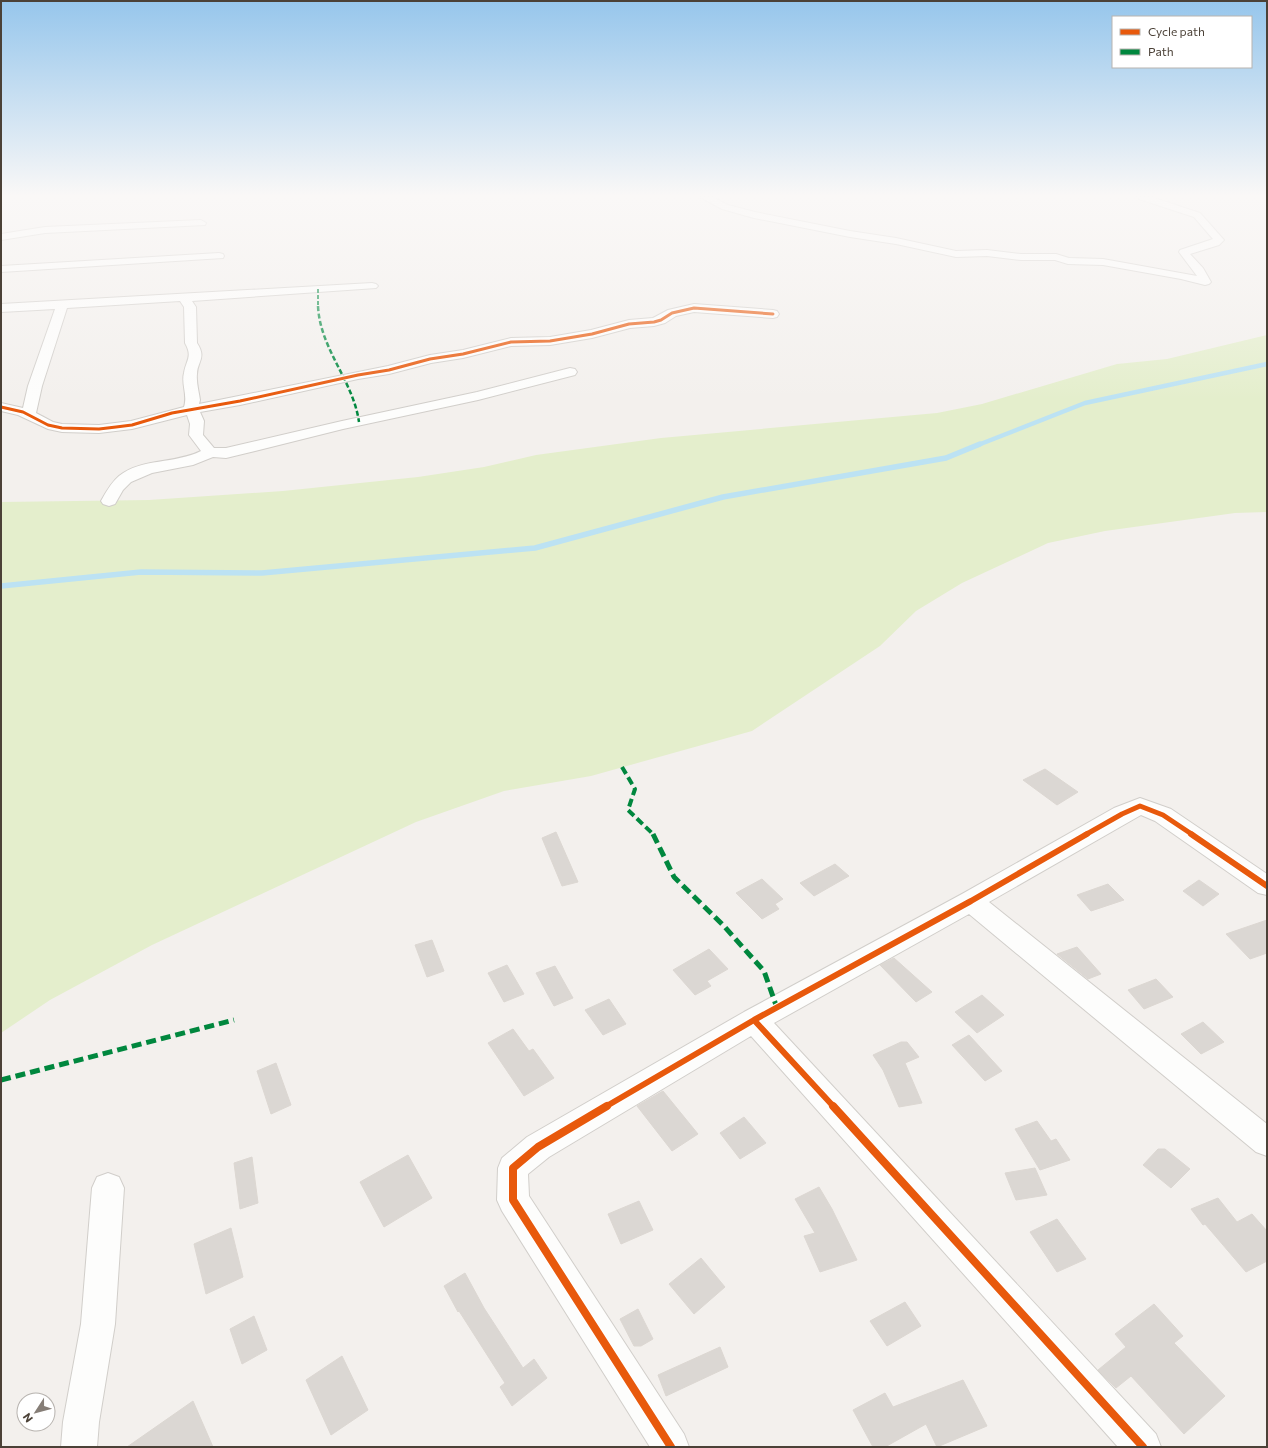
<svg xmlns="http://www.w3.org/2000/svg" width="1268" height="1448" viewBox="0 0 1268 1448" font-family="Commissioner,sans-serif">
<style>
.green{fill:#e4eecc}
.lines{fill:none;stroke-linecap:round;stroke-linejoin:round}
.stream-far1{stroke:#bce2f3;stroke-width:4.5}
.stream{stroke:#bce2f3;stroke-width:5.5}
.building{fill:#dbd7d3;stroke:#dcd7d2}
.minor-casing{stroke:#d1ceca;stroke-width:2}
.minor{fill:#fdfdfc;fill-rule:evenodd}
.quiet-far3{stroke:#00873e;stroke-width:2;stroke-dasharray:4 2;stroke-linecap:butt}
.quiet-far2{stroke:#00873e;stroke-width:2.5;stroke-dasharray:5 2.5;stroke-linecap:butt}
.quiet-far1{stroke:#00873e;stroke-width:4;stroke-dasharray:8 4;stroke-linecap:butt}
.quiet{stroke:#00873e;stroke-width:5;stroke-dasharray:10 5;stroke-linecap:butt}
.cycleway-far3-casing{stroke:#fff;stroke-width:4.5}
.cycleway-far2-casing{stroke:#fff;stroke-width:8}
.cycleway-far1-casing{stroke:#fff;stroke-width:8}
.cycleway-casing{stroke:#fff;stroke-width:10}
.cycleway-far3{stroke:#e8590c;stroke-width:3}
.cycleway-far2{stroke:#e8590c;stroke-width:5}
.cycleway-far1{stroke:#e8590c;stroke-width:6}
.cycleway{stroke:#e8590c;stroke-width:8}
</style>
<rect width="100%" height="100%" fill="#f3f0ed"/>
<!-- green -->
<path class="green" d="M1267,335V512L1235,513L1105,531L1048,543L962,583L916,611L880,646L752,731L591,776L504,791L416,822L152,945L50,1000L1,1033V502L149,500L283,491L418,477L484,467L536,455L661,438L937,413L982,404L1117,364L1167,359Z"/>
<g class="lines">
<!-- stream-far1 -->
<path class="stream-far1" d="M978,445L1085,403L1267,364"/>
<!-- stream -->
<path class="stream" d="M1,586L141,572L262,573L535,548L723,497L946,458L980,444"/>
</g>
<!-- building -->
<path class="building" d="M1045,769L1078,792L1057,805L1023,780Z
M556,832L578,882L562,886L542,838Z
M835,864L849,876L814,896L800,883Z
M762,879L783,899L775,904L779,909L762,919L736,893Z
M1199,880L1219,894L1203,906L1183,891Z
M1108,884L1124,900L1091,911L1077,895Z
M1267,920V953L1250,959L1226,934Z
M432,940L444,971L427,977L415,945Z
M1077,947L1101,974L1088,979L1057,954Z
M709,949L728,969L707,981L711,986L695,995L673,970Z
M894,958L932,992L916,1002L880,965Z
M507,965L524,994L504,1002L488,973Z
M555,966L573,998L554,1006L536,973Z
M1156,979L1173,997L1144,1009L1128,990Z
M982,995L1004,1015L977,1033L955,1012Z
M609,999L626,1024L603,1035L585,1010Z
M1203,1022L1224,1042L1201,1054L1181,1034Z
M513,1029L529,1051L533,1049L554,1078L524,1096L488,1043Z
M969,1035L1002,1071L985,1081L952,1045Z
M901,1042H907L919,1057L905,1063L922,1103L899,1107L883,1070L873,1055Z
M276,1063L291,1105L271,1114L257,1071Z
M663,1091L698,1134L672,1151L637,1106Z
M744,1117L766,1143L740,1159L720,1133Z
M1037,1121L1051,1141L1056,1139L1070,1160L1040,1170L1015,1129Z
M1158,1149H1165L1190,1169L1171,1188L1143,1165Z
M408,1155L432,1198L384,1227L360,1182Z
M252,1157L258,1203L240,1209L234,1163Z
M1035,1168L1047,1195L1016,1200L1005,1173Z
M819,1187L832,1209L857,1260L820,1272L804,1236L815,1233L795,1199Z
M1218,1198L1237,1222L1252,1214L1267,1231V1261L1246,1272L1205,1224L1203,1225L1191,1209Z
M639,1201L653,1230L621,1244L608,1214Z
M1057,1219L1086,1259L1057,1272L1030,1232Z
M231,1228L243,1277L206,1294L194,1244Z
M701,1258L725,1287L694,1314L669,1284Z
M465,1273L484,1308L523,1368L534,1359L547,1378L512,1406L500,1387L505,1383L459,1311L458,1312L444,1286Z
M905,1302L921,1326L887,1346L870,1321Z
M1154,1304L1183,1336L1174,1343L1225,1396L1184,1434L1131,1376L1116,1388L1098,1370L1126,1347L1115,1334Z
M638,1309L653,1339L641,1346H634L620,1319Z
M254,1316L267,1350L242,1364L230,1329Z
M720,1347L728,1367L666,1396L658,1375Z
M342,1356L368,1410L331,1435L306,1380Z
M963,1380L987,1426L937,1447L926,1424L885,1447H873L853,1410L885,1393L893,1407Z
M193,1401L213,1447H127Z"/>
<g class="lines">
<!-- minor casing -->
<g class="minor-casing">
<path id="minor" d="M700,197H712L728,205L755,212L850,231L896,238L956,251L987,250L1021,254H1056L1069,258L1103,259L1197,276L1179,252L1180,250L1213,239L1194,217L1139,199L1137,197H1151L1200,213L1224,240L1219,245L1190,254L1203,268L1211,282L1209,284L1205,285L1181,279L1103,265L1068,264L1055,260H1021L987,256L956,257L896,244L850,237L754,218L722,209Z
M201,220L206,223L205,225L45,233L1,240V234L45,227Z
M219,253L223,254L224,256L223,258L1,272V266Z
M372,283L376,284L378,286L376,288L192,301L196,307L197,343C207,358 197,362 197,374C196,382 199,392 200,400L199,404L388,366L430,355L463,350L511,338L550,337L591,330L629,320L653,318L668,310L694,304L773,310L777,311L779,314L777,317L773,318L694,312L676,316L665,323L654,326L630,328L592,338L550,345L511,346L463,358L431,363L389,374L358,379L240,405L200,412L204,421L203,435L214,448H226L342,421L477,392L570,368L575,369L577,372L575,375L478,400L343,429L255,451L226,458L213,457L193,465L152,473L131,482L123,490L115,504L109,506L103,504L101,501C106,492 111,483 119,476C141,458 176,464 201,451L189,435L190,424L187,415L132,429L99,433L62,432L48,429L18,415L1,411V403L23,408L28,386L55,309L1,312V304ZM180,301L184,307L185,343C193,357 186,360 184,373C181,384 188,395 184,407L131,421L99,425L62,424L53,422L36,413L42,386L67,308Z
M1140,798L1171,809L1267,874V895L1258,893L1155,821L1141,815L989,902L1267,1124V1156L1256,1152L969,914L774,1023L1156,1434L1161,1447H1118L751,1036L549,1157L528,1174L529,1196L684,1434L689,1447H650L502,1211L497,1200L498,1168L502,1158L527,1137L744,1012L962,894L1114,808Z
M108,1173L119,1177L124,1188L115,1324L99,1422L97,1447H61L63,1422L81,1324L92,1188L97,1177Z"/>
</g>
<!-- minor -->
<use href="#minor" class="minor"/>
<!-- quiet-far3 -->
<path class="quiet-far3" d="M318,289V307"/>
<!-- quiet-far2 -->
<path class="quiet-far2" d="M318,306C320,349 353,380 359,422"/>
<!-- quiet-far1 -->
<path class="quiet-far1" d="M622,767L635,789L628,810L654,835"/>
<!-- quiet -->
<path class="quiet" d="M653,834L674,877L723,925L764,971L777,1008
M1,1080L234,1020"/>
<!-- cycleway-far3 casing -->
<g class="cycleway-far3-casing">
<path id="cycleway-far3" d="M1,407L23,412L48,425L62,428L99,429L116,427L132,425L172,413L240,401L358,375L389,370L430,359L463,354L511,342L550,341L592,334L629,324L654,322L661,320L672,313L694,308L773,314"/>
</g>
<!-- cycleway-far2 casing -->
<g class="cycleway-far2-casing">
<path id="cycleway-far2" d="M1085,835L1122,814L1140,806L1163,815L1193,835"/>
</g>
<!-- cycleway-far1 casing -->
<g class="cycleway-far1-casing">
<path id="cycleway-far1" d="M1191,834L1267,886
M754,1020L834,1107
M605,1107L754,1020L971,901L1087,834"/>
</g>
<!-- cycleway casing -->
<g class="cycleway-casing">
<path id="cycleway" d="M607,1106L538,1147L513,1168V1200L671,1447
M833,1106L1143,1447"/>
</g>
<!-- cycleway-far3 -->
<use href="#cycleway-far3" class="cycleway-far3"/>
<!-- cycleway-far2 -->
<use href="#cycleway-far2" class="cycleway-far2"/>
<!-- cycleway-far1 -->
<use href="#cycleway-far1" class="cycleway-far1"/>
<!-- cycleway -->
<use href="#cycleway" class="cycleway"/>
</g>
<!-- sky -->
<linearGradient id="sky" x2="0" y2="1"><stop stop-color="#96c6ec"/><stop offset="0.49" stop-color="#faf8f7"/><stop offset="1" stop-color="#faf8f7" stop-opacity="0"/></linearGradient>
<rect width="1268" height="400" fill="url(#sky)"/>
<!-- border -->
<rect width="1268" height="1448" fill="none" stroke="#4b4137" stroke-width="4"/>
<!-- legend -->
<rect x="1112" y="16" width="140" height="52" fill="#ffffff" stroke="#b7b3af"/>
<rect x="1120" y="29" width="20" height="6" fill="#e8590c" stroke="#b7b3af"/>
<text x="1148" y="36" font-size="12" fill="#4b4137">Cycle path</text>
<rect x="1120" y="49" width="20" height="6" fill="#00873e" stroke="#b7b3af"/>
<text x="1148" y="56" font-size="12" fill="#4b4137">Path</text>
<!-- north arrow -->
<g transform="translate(36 1412) rotate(234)"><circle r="19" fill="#ffffff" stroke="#b7b3af"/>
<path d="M0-3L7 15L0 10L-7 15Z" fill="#867e77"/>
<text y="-6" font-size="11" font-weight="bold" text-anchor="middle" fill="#4b4137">N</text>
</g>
</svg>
